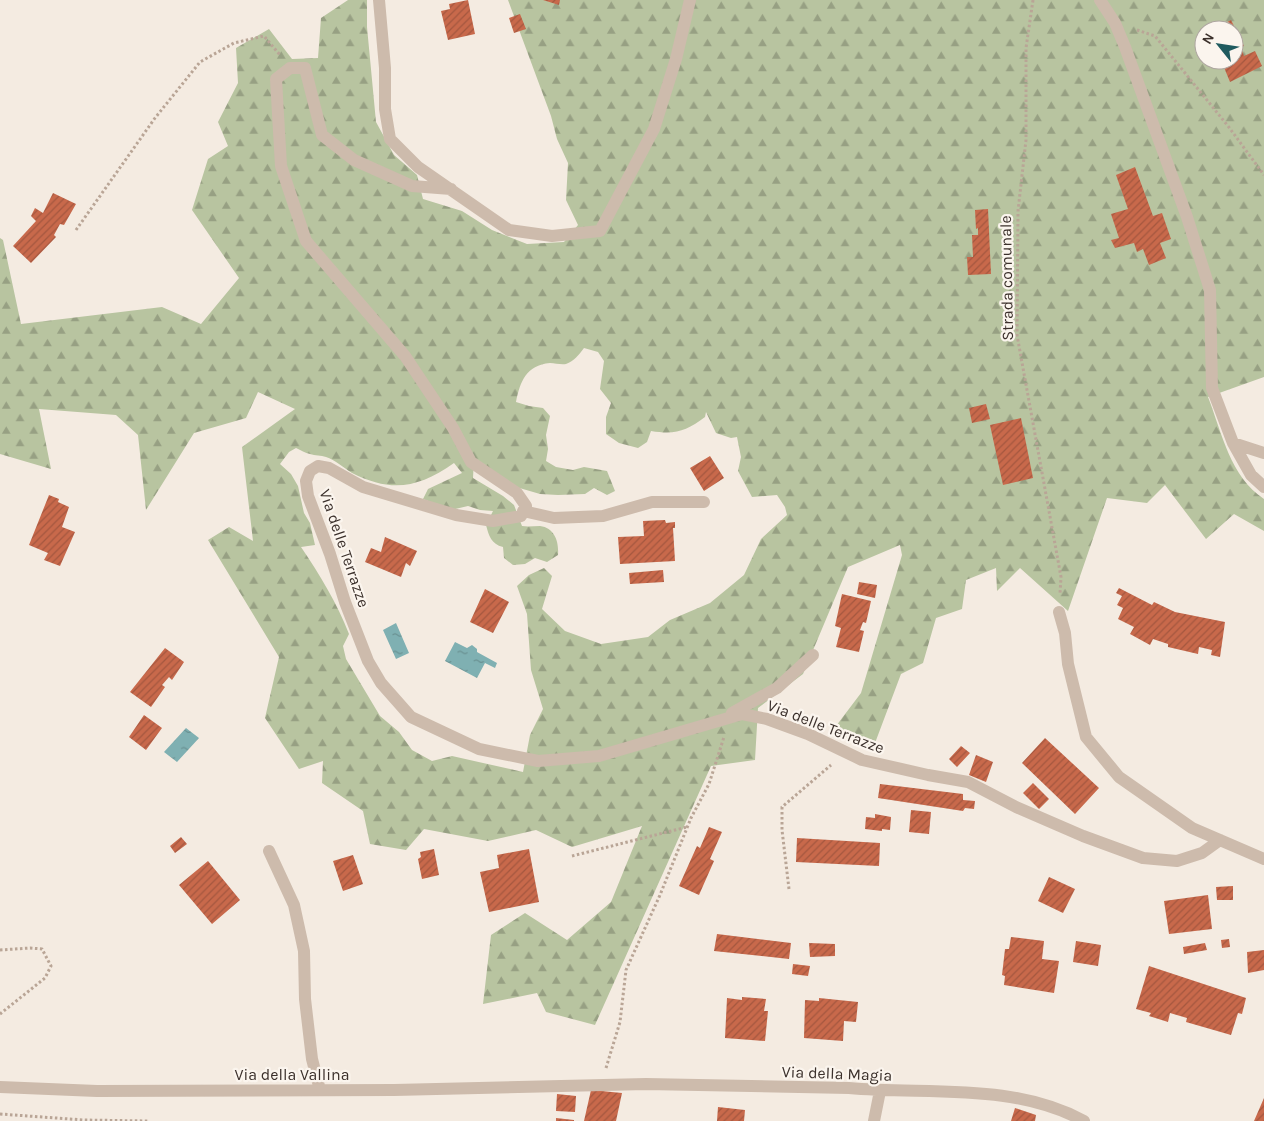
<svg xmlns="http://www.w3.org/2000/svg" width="1264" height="1121" viewBox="0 0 1264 1121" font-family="Karla,sans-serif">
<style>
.forest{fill:url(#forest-firs);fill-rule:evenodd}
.water{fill:url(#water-ripples)}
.building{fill:url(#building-hatch)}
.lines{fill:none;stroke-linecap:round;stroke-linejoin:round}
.path{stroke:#b9a596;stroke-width:3;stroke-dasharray:2.5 2.5;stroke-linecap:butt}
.minor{stroke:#cdbbac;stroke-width:12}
.labels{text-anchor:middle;stroke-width:4.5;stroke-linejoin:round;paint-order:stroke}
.street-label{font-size:16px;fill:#3b302b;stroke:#fbf5ee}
</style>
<defs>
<pattern id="forest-firs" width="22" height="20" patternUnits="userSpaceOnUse" patternTransform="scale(1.25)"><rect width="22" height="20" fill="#b8c4a0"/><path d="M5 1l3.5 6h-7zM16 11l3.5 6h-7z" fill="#97a083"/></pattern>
<pattern id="water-ripples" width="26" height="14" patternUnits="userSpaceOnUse" patternTransform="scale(1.25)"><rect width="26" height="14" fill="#7fb0b2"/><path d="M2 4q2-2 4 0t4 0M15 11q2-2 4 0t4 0" fill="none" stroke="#699091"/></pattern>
<pattern id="building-hatch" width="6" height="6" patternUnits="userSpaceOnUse" patternTransform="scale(1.25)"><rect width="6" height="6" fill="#c8694b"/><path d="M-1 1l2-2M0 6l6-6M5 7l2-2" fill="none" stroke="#a4573f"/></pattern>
</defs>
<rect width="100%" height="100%" fill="#f4ebe1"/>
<!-- forest -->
<path class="forest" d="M348,0H367V27L376,122L394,155L417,175L423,199L462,211L492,230L527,244L564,242L578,225L566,200L568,163L557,139L551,116L508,0H1264V377L1208,397C1222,433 1230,477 1264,499V531L1234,514L1206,539L1165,485L1147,503L1107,498L1068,611L1020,568L997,591L996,568L966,580L962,609L936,618L923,663L901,674L872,751L833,730L861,693L902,555L900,545L848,567L803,674L758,708L755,760L711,766L595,1025L546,1012L537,993L483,1004L491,935L525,913L567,940L611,902L642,826L572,847L536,830L488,841L424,829L406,850L370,844L363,811L322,783L323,761L299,769L265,718L279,657L208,540L229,527L253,541L242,447L295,409L258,392L246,418L194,433L146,510L138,435L116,415L39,409L51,469L0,454V238L3,240L21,324L162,307L201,324L239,278L192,210L208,159L228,146L218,122L238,83L236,48L269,29L292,59L318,58L321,18ZM1204,30H1234V60H1204ZM584,348L598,352L604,361L600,389L611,403L606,417V434L619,443L638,448L647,442L651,431C676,435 686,431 705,417L706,412L716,433L731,438L737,437L741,457L738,471L752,497L777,495L785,507L787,515L761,539L744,575L710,603L670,620L648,637L601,644L565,631L542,609L552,576L544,568L529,575L517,586L527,614L531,670L543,709L530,735L523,772L452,756L432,761L412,750L399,732L380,716L346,659L343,646L349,634C337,603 320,575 301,547L315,545L310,523L304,513L298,486L291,474L280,464L289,452L296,448C301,450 305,453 310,454C315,456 321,455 326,457C335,460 344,468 352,473C392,493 418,488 454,463L462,473L428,489L423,499L451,510L468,506L480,510L493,511L486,525C489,536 491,544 503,547L504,558L513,565L525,564L535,558L547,562L558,555C559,542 555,528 540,526C534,526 528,527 522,526L514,505L503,496L473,478L474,459L516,487L540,494L558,495L585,494L594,488L607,495L615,491L607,471L584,467L573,470L556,467L546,461L548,449L546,435L550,416L543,408L529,406L516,402C520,382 526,365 550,363C555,363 561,365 566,364C574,361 579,355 584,348Z"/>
<!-- water -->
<path class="water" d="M396,623L409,653L396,659L383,630Z
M455,642L467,648L472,645L477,649V652L497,663L495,668L485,663L477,678L445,661Z
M186,728L199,738L177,762L164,752Z"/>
<!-- building -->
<path class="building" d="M468,0L475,34L448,40L441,11L450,9L449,4Z
M543,0H560L559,5Z
M520,14L526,29L514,33L509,18Z
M1231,20L1244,46L1241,47L1244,56L1255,51L1262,66L1230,82L1221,60H1234V30H1212Z
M1135,167L1153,216L1162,213L1171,239L1160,243L1166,258L1149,265L1143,249L1137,252L1134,243L1115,248L1111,240L1119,238L1111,214L1128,209L1116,175Z
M53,193L76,204L64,225L60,224L54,235L56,237L31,263L13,246L36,221L31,216L35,208L43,213Z
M988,209L991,274L968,275L967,257H973L972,235H978V228L976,229L975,210Z
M986,404L990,419L972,423L969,408Z
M1021,418L1033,478L1003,485L990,425Z
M710,456L724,478L704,491L690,468Z
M49,495L59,499L58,502L69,507L62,527L75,532L60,566L44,560L48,553L29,545Z
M665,520L666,523L675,522V528H673L675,561L620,564L618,537L644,536L643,521Z
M385,537L417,551L410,566L406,563L401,577L365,562L371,548L381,552Z
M663,570L664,582L630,584L629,573Z
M859,582L877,585L875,598L857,594Z
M1119,588L1152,605L1154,602L1175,612L1225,622L1220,657L1211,655L1212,650L1199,647L1198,654L1168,647V644L1153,639L1150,645L1130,634L1134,627L1118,619L1123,608L1117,605L1122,596L1116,593Z
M485,589L509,602L493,633L470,622Z
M842,594L871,601L866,623L863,622L860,630L864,631L859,652L836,647L841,628L835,626Z
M165,648L184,662L172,680L169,677L162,685L165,687L151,707L130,692Z
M144,715L162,728L146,750L129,737Z
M1045,738L1099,788L1075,814L1022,763Z
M961,746L970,753L957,767L949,759Z
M976,755L993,762L986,782L969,775Z
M1033,783L1049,799L1039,809L1023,793Z
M880,784L963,794V800L975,801L974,809L965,808L963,811L878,798Z
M911,810L931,812L929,834L909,832Z
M875,814L891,817L890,830L882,829V831L865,829L866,817L875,818Z
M709,827L722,832L710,859L714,861L699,895L679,886L697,846L700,848Z
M181,837L187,844L175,853L170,846Z
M797,838L880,843L879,866L796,862Z
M434,849L439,875L422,879L418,859L421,857L420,852Z
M529,849L539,902L489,912L480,872L499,868L497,855Z
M353,855L363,884L343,891L333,861Z
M208,861L240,900L212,924L179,885Z
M1049,877L1075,889L1063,913L1038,901Z
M1233,886V900H1217L1216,887Z
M1208,895L1212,929L1169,934L1164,901Z
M717,934L791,943L789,959L714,951Z
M1011,937L1044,941L1042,959L1059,961L1054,993L1004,985L1005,976L1002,975L1005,949H1009Z
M1229,939L1230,947L1222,948L1221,940Z
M1076,941L1101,945L1098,966L1073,962Z
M809,943L835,944V956L810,957Z
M1205,943L1207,950L1184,954L1183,947Z
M1264,950V970L1248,973L1247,952Z
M793,964L810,966L808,976L792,974Z
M1149,966L1246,998L1242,1014L1238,1013L1231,1035L1186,1022L1187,1018L1170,1013L1168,1022L1149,1016L1151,1013L1136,1009Z
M742,997L766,999L764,1011H768L765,1041L725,1038L727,998L742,1000Z
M819,998L858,1002L856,1022L844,1021L843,1041L804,1038L805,1000L819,1001Z
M591,1090L622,1093L616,1121H584Z
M557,1094L576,1096L575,1112L556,1111Z
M1264,1098V1121H1254Z
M718,1107L745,1110L744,1121H717Z
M1015,1108L1036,1115L1035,1121H1011Z
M556,1118L574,1120V1121H556Z"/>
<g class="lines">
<!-- path -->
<path class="path" d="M1033,0L1026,48V140L1018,211L1017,335L1061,577L1060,594
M1137,30L1155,36L1228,126L1264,175
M76,230L155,118L200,62L234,43L264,36L280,55
M572,856L687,827
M789,889L782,830V807L831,765
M0,950L30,948L42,949L51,966L45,978L0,1014
M606,1068L620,1022L626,970L660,895L691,818L709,784L724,737
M0,1114L84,1120L148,1121"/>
<!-- minor -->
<path class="minor" d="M379,0L385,68V109L390,139L418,167L509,230L552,236L600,231L654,129L676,59L690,0
M1100,0L1115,23L1125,47L1187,217L1210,290L1212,388L1233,443L1251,475L1264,487
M451,189L412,186L354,160L322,135L305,68H290L276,79L281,166L306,241L405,356L453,428L471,462L517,493L526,506L521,516L493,521L456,515L363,487L329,468L318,466L310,471L306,481L308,496L330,554L345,602L368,661L381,683L411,717L479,749L538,761L599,756L742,714L767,719L808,734L862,760L928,775L968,782L1016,807L1083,836L1143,858L1177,861L1202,853L1220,840
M1233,443L1264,453
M523,511L554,518L603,516L652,502H704
M1059,612L1065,633L1068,664L1086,737L1119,777L1192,828L1264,859
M732,713L777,688L813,655
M269,851L294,905L304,951L305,999L312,1059L320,1090
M0,1087L97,1091L394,1090L646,1084L849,1088C927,1095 1012,1082 1084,1121
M874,1121L880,1091"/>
</g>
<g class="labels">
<!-- street labels -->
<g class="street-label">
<text transform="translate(1006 278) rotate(-91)" y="6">Strada comunale</text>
<text transform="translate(345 548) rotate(71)" y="6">Via delle Terrazze</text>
<text transform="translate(826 726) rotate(21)" y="6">Via delle Terrazze</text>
<text transform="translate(837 1073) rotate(2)" y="6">Via della Magia</text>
<text x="292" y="1080">Via della Vallina</text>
</g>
</g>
<!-- north arrow -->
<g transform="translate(1219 45) rotate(300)"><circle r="24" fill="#fbf5ee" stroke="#aea6a0"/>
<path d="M0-4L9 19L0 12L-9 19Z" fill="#1f5a5e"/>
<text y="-8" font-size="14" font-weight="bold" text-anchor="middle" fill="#3b302b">N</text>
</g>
</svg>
